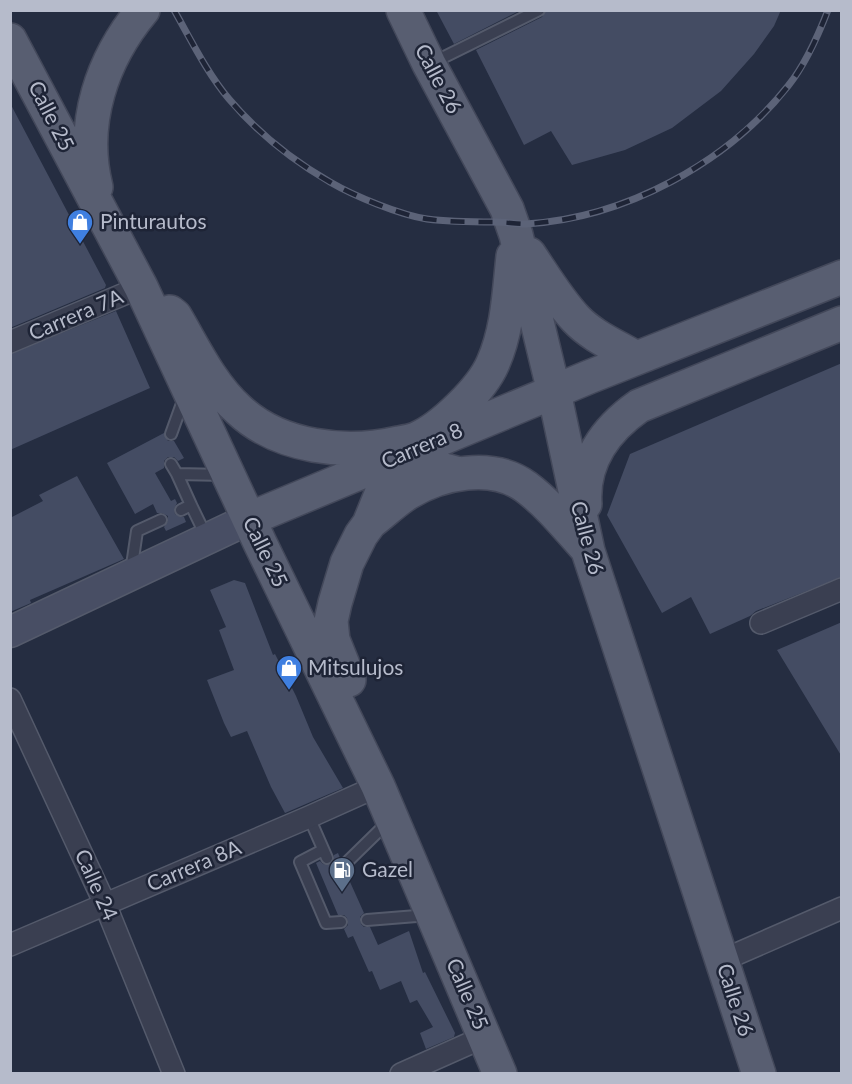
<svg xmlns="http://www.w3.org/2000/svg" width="852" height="1084" viewBox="0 0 852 1084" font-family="Lato,sans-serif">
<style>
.building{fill:#444c63}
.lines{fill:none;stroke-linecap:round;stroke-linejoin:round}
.lane-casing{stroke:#545a6b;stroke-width:14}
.street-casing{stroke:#545a6b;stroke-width:24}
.secondary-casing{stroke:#545a6b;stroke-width:33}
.primary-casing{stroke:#43485a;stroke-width:36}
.lane{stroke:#3a3f51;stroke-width:10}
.street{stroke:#3a3f51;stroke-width:21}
.secondary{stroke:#484e64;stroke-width:30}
.primary{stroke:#585e71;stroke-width:33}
.rail-casing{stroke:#5c6378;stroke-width:7}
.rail{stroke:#1e2436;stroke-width:4.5;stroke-dasharray:14;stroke-linecap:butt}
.labels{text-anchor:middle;stroke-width:5;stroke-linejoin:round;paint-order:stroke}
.street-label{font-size:21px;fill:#b6bbcb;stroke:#1e2436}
.poi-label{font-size:21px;fill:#b6bbcb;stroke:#1e2436;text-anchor:start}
</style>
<rect width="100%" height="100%" fill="#252d41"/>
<!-- building -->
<path class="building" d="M436,10H521L454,44Z
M546,10H781L774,26L754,54L721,91L672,128L625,150L572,165L551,131L524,145L476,50L542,17Z
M10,103L106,285L105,288L10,328Z
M116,311L150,388L10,450V354Z
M842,363V577L756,611L750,616L710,634L691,597L662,613L607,515L630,454Z
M164,433L168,441H174L184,458L178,461L174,457H168L164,461V468L155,473L171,501L175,499L177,503L174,509L175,514L180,517H184L186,522L166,531L164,527L168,521V516L162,513H157L153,504L135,514L107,463Z
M77,476L124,559L30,600L31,603L10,612V518L43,501L39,495Z
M234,580L245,583L273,655L275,654L296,696L313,737L343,788L285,813L271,787L247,731L231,737L224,723L207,680L234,670L219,630L226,627L210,590Z
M842,622V757L777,650Z
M338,853L340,858L336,863V868L340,873H346L364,913L360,917L361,924L364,927H370L378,945L409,931L423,973L425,972L455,1033L454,1037L426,1049L420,1033L433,1027L417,1000L410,1003L401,981L380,990L372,971L369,972L353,936L348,938L344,929L348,925L347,918L344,915H338L316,863L320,861L323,864L329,865L333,862L334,855Z"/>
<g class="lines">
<!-- lane casing -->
<g class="lane-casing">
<path id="lane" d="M432,63L539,10
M171,434L184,398
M171,464L177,474L225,475
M177,474L191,505
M181,510L191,505L207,538
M131,572L137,531L161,520
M309,817L327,858
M323,850L300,862L326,923L341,922
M343,866L388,822
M367,920L429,915"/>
</g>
<!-- street casing -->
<g class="street-casing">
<path id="street" d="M10,342L141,287
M761,623L842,589
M10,699L105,904L174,1074
M10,945L309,817L378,786
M723,960L842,908
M401,1074L484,1037"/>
</g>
<!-- secondary casing -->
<g class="secondary-casing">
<path id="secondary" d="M10,632L249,519"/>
</g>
<!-- primary casing -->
<g class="primary-casing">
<path id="primary" d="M403,10L429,64L507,209L516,235L554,392L588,551L759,1074
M10,40L141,287L260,543L378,786L500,1074
M96,187C80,123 102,59 143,10
M529,254C544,276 558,300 576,319C592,336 616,346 636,358
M170,312L175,316C194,348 211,385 239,410C280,448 346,455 398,443C404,442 411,441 416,439C442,428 482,389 493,363C508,329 509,292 513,256
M585,504C582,462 606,429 639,406L842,323
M249,519L589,377L842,277
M372,521C384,512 395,501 408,493C441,473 492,462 526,487C549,504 568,528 587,549
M349,680L333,640L331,621L335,603L347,563L361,535L369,524L396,457L459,474"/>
</g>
<!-- lane -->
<use href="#lane" class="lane"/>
<!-- street -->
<use href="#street" class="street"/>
<!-- secondary -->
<use href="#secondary" class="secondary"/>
<!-- primary -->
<use href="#primary" class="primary"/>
<!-- rail casing -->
<g class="rail-casing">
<path id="rail" d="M174,10C191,40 207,73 229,99C257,132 292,160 330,182C354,196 400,215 427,219C449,222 472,222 495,222C505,222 516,224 526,224C625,218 727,163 788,86C805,65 818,36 828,10"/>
</g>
<!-- rail -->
<use href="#rail" class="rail"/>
</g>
<!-- icons -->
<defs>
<g id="shop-pin" transform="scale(1.35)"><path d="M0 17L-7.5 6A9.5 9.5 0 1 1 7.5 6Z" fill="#3f7fe0" stroke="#1e2436"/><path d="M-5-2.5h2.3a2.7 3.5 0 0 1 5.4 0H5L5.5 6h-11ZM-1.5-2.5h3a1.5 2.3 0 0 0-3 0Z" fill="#fff"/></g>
<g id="fuel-pin" transform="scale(1.35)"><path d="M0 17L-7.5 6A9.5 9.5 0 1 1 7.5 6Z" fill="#5c6f8a" stroke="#1e2436"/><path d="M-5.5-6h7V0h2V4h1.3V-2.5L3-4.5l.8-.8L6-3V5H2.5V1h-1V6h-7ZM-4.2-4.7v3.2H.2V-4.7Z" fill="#fff"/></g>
</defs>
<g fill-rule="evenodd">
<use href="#shop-pin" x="80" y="222"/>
<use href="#shop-pin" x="289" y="668"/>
<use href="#fuel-pin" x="342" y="870"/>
</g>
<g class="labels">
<!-- street labels -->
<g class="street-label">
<text transform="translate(438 79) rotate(62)" y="7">Calle 26</text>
<text transform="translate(51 116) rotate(63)" y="7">Calle 25</text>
<text transform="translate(76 315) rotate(-23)" y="7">Carrera 7A</text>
<text transform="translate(422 446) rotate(-23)" y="7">Carrera 8</text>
<text transform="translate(587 538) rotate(75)" y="7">Calle 26</text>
<text transform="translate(265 552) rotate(64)" y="7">Calle 25</text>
<text transform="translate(194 866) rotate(-23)" y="7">Carrera 8A</text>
<text transform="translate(96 885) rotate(66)" y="7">Calle 24</text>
<text transform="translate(467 994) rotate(67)" y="7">Calle 25</text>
<text transform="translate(735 1000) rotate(72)" y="7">Calle 26</text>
</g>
<!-- poi labels -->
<g class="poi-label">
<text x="100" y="229">Pinturautos</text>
<text x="308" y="675">Mitsulujos</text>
<text x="362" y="877">Gazel</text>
</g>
</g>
<!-- border -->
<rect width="852" height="1084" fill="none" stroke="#b6bbcb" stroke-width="24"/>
</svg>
